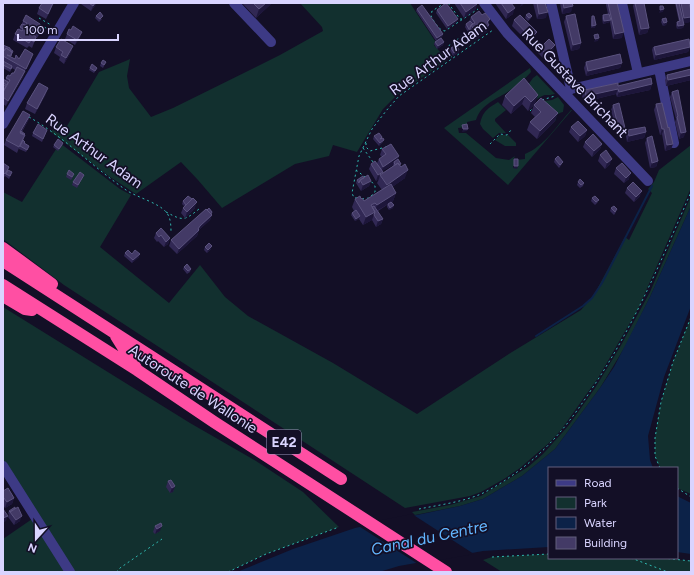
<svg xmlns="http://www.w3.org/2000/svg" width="694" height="575" viewBox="0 0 694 575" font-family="Figtree,sans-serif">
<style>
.green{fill:#12302f}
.water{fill:#0c2248}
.pier{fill:#130f26}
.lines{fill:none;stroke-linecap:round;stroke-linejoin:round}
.stream{stroke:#0c2248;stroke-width:2}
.path{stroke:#2fb8b0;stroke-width:1;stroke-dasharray:2 3;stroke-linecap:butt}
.minor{stroke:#3d3a85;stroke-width:10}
.highway{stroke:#ff4fa3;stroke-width:12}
.wall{fill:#312854;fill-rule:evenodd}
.shaded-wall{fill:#1d163a}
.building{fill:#433a66;stroke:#5a527e}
.labels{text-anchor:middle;stroke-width:3.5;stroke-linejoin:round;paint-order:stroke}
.shield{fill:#130f26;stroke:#9e99be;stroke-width:1}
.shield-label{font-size:14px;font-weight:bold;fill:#d9d4ff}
.street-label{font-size:15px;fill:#d9d4ff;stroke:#130f26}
.water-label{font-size:16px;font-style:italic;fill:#62b6ff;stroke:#130f26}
</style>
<rect width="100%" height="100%" fill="#130f26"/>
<!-- green -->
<path class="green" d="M300,3H410L435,41L434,45L447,60L396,96L383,109L357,152L333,145L329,156L295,164L222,208L198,180L181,162L136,194L110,177L51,132L58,121L67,126L99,72L128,60L130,59L127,76L129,88L151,117L173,108L280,55L323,31L322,27Z
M530,68L531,72C525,79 517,86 509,91C497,99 481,104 476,120L467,122V127L458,128L459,133H466L496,158L509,160L515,156L513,160H515L513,168H517L518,161L516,160L525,159V154C545,146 557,125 571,110H572L508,185L444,128Z
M537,75L555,94C551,95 549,95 545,95C540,96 538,100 532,100L528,85L533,78Z
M558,97L564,105L563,112C557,113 556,116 556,121L547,112L544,101L552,100Z
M498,102L506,110L495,119V121L506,133H499L493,138L483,129L480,124C483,111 487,109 498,102Z
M500,135H508L516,143V146H505L495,140Z
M60,143L120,189L131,195L100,247L169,303L200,265L225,297L248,316L333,363L417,414L512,352L581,310L594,295L625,237L629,240L652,193L648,189L654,182L659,170L691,145V188L638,309L598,378L561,430L550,442L520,468L504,479L481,492L470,496L405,508L64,285L3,239V192L22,202Z
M691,196V206L650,297L626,345L600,388L555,449L522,476L483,499L460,506L415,515L412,512L450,505L481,496L528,467L543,454L569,425L595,388L620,347L650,292Z
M3,307L190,423L256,461L303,492L339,527L266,554L228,572H3V539L35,517L3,466Z
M691,317V494L677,488V468H660L655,456V438L661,402L673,362Z
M549,554V558H663L691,561V572H502L483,560L492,557Z"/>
<!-- water -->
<path class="water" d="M691,206V306L664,377L648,436L650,460L653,468H549V547L483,551L399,566L379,572H237L293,549L355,528L460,506L483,499L522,476L555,449L600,388L614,367L650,297Z
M677,496L691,503V554L677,552Z"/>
<!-- pier -->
<path class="pier" d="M412,514L474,554L418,564L357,525Z"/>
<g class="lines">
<!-- stream -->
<path class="stream" d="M536,336L583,306L592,298L602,283L652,186"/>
<!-- path -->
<path class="path" d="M445,3L432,11L431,16C434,21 438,30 445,31L478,9
M448,3L460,19H463
M39,18L51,25
M40,25L48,29
M452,57L447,54L446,51L447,47L462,36
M542,100L555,96
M530,111L533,108
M29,117C64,137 93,167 126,190C136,197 159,203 166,212C171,217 171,227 171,233
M366,143V147L370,151L386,147
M490,144L500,134L507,135L511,130
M363,148L373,162
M356,170L365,177
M3,181V182
M357,198H354L352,193L359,156L372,129L386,111L399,96L493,30
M362,199L369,198L375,192V186L371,181
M166,212C183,221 184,221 199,209
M660,468L655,456V438L661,402L673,362L691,317
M677,488L691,497
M419,509C439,505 462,502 481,494C494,488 506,480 517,472C550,448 571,421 593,387C634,326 662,259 691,192
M492,557L549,554
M631,558L668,572
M663,558L691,561
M116,572L120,568L162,539
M228,572L266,554L339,527
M400,572L404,571"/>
<!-- minor -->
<path class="minor" d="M234,3L271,42
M484,3L507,33L648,181
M551,3L571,89
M622,3L638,73
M659,69L674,143
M565,94L571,89L691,61
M3,124L74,3
M3,466L70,572"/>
<!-- highway -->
<path class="highway" d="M3,248L52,284
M3,261L341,479
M3,285L137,370L214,422L446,572
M3,296L25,309L32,310
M116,336L136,368"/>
</g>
<!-- wall -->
<path class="wall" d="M42,3H54L46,19L37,14L39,8Z
M81,3H97L91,11L81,4Z
M242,3H272L256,18Z
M454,3H476L477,4L475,10L464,18Z
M495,3H511L513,14L506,19Z
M533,3H545L546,18L537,19Z
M560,3H572L571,12L562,14Z
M606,3H617L622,38L613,39L610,22L603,24L602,18L603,15L608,14L606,5Z
M634,3H644L649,28L647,33L639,35L633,6Z
M675,3H689L690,22L684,23V25L683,28L677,29L676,25L677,22H679Z
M417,9L443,34L442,37L441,38L444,42L443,45L437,49L434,44L435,42L436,41L416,11Z
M437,10L457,22L447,29L436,13Z
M482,15L490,19L488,24L489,25L487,31L475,40L470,32L469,34L465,27L466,24L469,22L471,17Z
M526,15L532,16L531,18L528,21L525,18Z
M96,16L102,19L99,22L95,18Z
M566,16L581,43L579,49L571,51L564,22Z
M592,16L595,28H591V19Z
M662,19L667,22L666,25L663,26L661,22Z
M514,20L535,37L529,43L512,26Z
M23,21L40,24L39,26L42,28L40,33L37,38H36L32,48L29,46L27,48L13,40L15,34L19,30Z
M71,30L82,32L80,37L75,45L65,39L67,34Z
M675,42L690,47L688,52L654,60L652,50L653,47Z
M3,45L10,49L12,54L11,57L15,59L31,60L25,71L23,77L6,106L3,104V79L5,81L6,78L10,76L14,73L15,70L12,68L10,72L3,68Z
M73,46L71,52L64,64L59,60L60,57L54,53L56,47Z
M451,48L459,50L458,53L453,56L450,51Z
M540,48L553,51L544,59L538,53Z
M106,62L103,68L100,66L101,63Z
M586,62L622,63L620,68L586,76L584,68Z
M691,66V80L666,86L665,80L667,75L690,69Z
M90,68H97L94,73L89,70Z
M524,78L535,104L555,121L537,139L527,130L530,122L535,117L531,113L534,105L528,111L522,104L511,114L502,105L505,96Z
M652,84L650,90L617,97L616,94L584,102L582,96L585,90L618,86Z
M672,92L684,137L679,139L675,122L676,119L670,97Z
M46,94L35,114L25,109L27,103Z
M656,104L668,128L673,144L671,149L665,151L662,134L660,135L654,110Z
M613,105L623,134L617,135L611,110Z
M30,115L28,121L22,132L24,135L23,141L24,143L29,146L26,152L19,149V148L17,153L4,145L6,140Z
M571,127L587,130L585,136L578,142L569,132Z
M47,130L42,142L32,136L33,133Z
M628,130L646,132L644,138L627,142L626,136Z
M374,136L382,138L383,142L379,146L373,139Z
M647,138L658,161L656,167L650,168L645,143Z
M585,142L602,144L600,149L592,157L583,147Z
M63,143L62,146L58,151L53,147L54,145Z
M382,149L399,156L398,159L405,178L392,187L396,193L393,201L392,202L394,205L393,208L389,210L387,207V205L378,211L383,219L381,224L376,227L372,220L363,225L359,219L355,221L351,215L352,213L354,211L352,207L355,199H361L364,201L382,190L377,183L379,179L376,181L369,169L371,164L377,163L379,159L382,157L380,155ZM393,165V166L382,174V171Z
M600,155L610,164L605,169L598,161Z
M555,159L562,164L559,168L554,162Z
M3,163L9,167L8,170L11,175L9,179L5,176L3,179Z
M616,168L629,179L624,183L614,174Z
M67,174L73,177L71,180L66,177Z
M84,175L77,188L72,185L73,182Z
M364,178L371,181L369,186L361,191L356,183L357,180Z
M578,182L584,183L583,186L580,188L577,185Z
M627,188L640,196L634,202L625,193Z
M592,198L598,202L595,205L591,201Z
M183,201L195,208L185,218L181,213L183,208L184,206L182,204Z
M611,208L616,212L614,215L610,211Z
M212,214V215L210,220L199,230L197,236L177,254L169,246L171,240Z
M156,233L170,238L168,244L164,247L158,241L157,242L154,238Z
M205,247L211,249L207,253L204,250Z
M125,253L132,254L139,257L132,263L124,256Z
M184,267L191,269L190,272L187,274L183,269Z
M168,481L175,486L173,492L170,493L166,487Z
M3,491L14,498L12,504L5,508L3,505Z
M9,511L20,521L14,525L8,517L9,515L8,513Z
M155,526L160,531L155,534L153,532Z"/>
<!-- shaded-wall -->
<path class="shaded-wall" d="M95,3H97L91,11L93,6Z
M266,3H272L256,18L259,9Z
M523,3H524L523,5L520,7L521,4Z
M477,4L475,10L464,18L466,12Z
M573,6L571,12L562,14L564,8Z
M515,8L513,14L506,19L508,13Z
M664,9L663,12L659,13L660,10Z
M548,12L546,18L537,19L539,14Z
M691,17L690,22L682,24L684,18Z
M458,19L457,22L447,29L448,26Z
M611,20L610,22L603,24L604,21Z
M667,22L666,25L663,26L664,23Z
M489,25L487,31L475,40L477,35Z
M596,25L595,28H591L592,26Z
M684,25L683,28L677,29L678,26Z
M649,28L647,33L639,35L641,29Z
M82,32L80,37L75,45L77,40Z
M537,32L535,37L529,43L531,38Z
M624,32L622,38L613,39L615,34Z
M443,34L442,37L436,41L437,38Z
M599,38L598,41L594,42L595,39Z
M444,42L443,45L437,49L438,46Z
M581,43L579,49L571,51L573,45Z
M555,45L553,51L544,59L546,54Z
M73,46L71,52L64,64L66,58Z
M690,47L688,52L654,60L656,55Z
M459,50L458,53L453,56L454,53Z
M33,54L31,60L24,74L26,69Z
M622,63L620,68L586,76L588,71Z
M25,71L23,77L6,106L8,101Z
M691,75V80L666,86L668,80Z
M652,84L650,90L617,97L619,92Z
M48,88L46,94L35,114L37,109Z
M618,89L616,94L584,102L586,96Z
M538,95L535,104L528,111L531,102Z
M525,96L522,104L511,114L514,106Z
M558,113L555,121L537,139L540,131Z
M30,115L28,121L19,135L20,132Z
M625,128L623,134L617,135L619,130Z
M463,129H468L467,131L462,132Z
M662,129H664L662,134L660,135Z
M587,130L585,136L578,142L580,136Z
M646,132L644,138L627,142L629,136Z
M686,132L684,137L679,139L681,133Z
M384,140L383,142L379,146L380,143Z
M602,144L600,149L592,157L594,151Z
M673,144L671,149L665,151L667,145Z
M399,156L397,162H394L393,165L381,172L383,167Z
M612,159L610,164L605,169L607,163Z
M658,161L656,167L650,168L652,163Z
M514,166H518L517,169L513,168Z
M408,170L405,178L384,193L387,185Z
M383,172L381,176L380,175L379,179L376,181L378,175Z
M631,173L629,179L624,183L626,178Z
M371,181L369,186L361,191L363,185Z
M642,191L640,196L634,202L636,197Z
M396,193L393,201L375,212L372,220L363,225L366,217L374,213L377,205Z
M197,202L195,208L185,218L187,212Z
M394,205L393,208L389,210L390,208Z
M212,215L210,220L199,230L197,236L177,254L179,249L198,229L200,226Z
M360,216L359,219L355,221L356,219Z
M383,219L381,224L376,227L378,221Z
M170,238L168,244L164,247L166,242Z
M212,246L211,249L207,253L208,250Z
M140,254L139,257L132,263L133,260Z
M175,486L173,492L170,493L172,488Z
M14,498L12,504L5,508L7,502Z
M8,516L6,521L3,523V518Z
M22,516L20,521L14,525L16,520Z
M162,526L160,531L155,534L157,529Z"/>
<!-- building -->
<path class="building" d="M42,3H53L48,14L39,8Z
M89,3H95L93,6Z
M253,3H266L259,9Z
M446,3L458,19L448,26L437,10Z
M460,3H476L477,4L466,12Z
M501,3H511L515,8L508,13Z
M537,3H545L548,12L539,14Z
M563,3H572L573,6L564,8Z
M608,3H617L624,32L615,34Z
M635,3H644L649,28L641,29Z
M676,3H679L684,25L678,26L677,22L680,21Z
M681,3H689L691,11V17L684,18Z
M422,5L443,34L437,38L417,9Z
M660,6H663L664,9L660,10Z
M479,11L482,15L485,13L490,19L487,22L489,25L477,35L471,25L475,23L471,17Z
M100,12L103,16L100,19L96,16Z
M529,13L532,16L529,18L526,15Z
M575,14L581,43L573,45L566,16Z
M609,14L611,20L604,21L603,15Z
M26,15L40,24L39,26L42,28L39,33L36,31L33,35L36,37L34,42L31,40L29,43L15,34L18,29L22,31L27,23L23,21Z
M520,15L537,32L531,38L514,20Z
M592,16H594L596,25L592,26Z
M666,18L667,22L664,23L662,19Z
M470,21L473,24L471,25L470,28V31L466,24Z
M22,24L25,25L23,29L20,27Z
M73,26L82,32L77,40L67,34L69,29L71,30Z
M598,34L599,38L595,39L594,35Z
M441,38L444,42L438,46L435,42Z
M61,39L73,46L66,58L61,55L63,52L56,47Z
M549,39L555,45L546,54L540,48Z
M689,39L690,47L656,55L654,47Z
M3,45L10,48V49L13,51L11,55L12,52L6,48L4,51L3,50Z
M456,45L459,50L454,53L451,48Z
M6,48L12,52L11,56L7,55L15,59L16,55L19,59L25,49L33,54L26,69L3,56V52Z
M620,54L622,63L588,71L586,62Z
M103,60L106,62L104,65L101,63Z
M3,61L12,66L11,69L3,65Z
M92,64L97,68L95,71L90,68Z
M17,67L25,71L8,101L3,97V92L10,80L6,78L8,75L10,76L12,73H14Z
M691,69V75L668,80L667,75Z
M524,78L538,95L531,102L525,96L514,106L505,96Z
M651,78L652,84L619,92L618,89L586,96L585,90L618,83V86Z
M3,79L8,82L7,85L3,83Z
M39,83L48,88L37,109L27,103Z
M4,85L6,86L3,92V86Z
M678,90L686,132L681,133L677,117L678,116L672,92Z
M541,98L558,113L540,131L530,122L541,112L534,105Z
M619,103L625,128L619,130L613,105Z
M662,103L668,128L669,127L673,144L667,145L664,129H662L656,104Z
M23,111L30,115L20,132L25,135L19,147L6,140Z
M578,121L587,130L580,136L571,127Z
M38,124L47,130L43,139L33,133Z
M467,124L468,129H463L462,125Z
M645,127L646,132L629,136L628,130Z
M21,131L25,134L24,135L20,133Z
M379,133L382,137L380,139L383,138L384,140L380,143L374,136Z
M593,134L602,144L594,151L585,142Z
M652,136L658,161L652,163L647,138Z
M58,139L63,143L59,149L54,145Z
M23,140L25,142L24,143L29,146L27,150L20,146Z
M391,144L399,156L383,167L379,159L386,154L382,149Z
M606,150L612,159L607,163L600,155Z
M558,156L563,162L560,165L555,159Z
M398,159L401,164L399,165L398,163L395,165L394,162Z
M514,159H518V166H514Z
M375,161L383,172L378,175L371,164Z
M3,163L9,167L5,174L3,172Z
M398,163L401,167L405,164L408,170L387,185L380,175Z
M622,163L631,173L626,178L616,168Z
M8,170L12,172L10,176L6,174Z
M69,170L74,174L72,177L67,174Z
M80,172L84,175L78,185L73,182Z
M368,175L371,181L363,185L360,180Z
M363,176L364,178L360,180L359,183L357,180Z
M580,179L584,183L581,185L578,182Z
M633,182L642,191L636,197L627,188Z
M391,184L396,193L377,205L375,203L371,205L375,212L366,217L355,199L360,196L361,199L362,198L364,201Z
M188,196L192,199L186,205L183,201Z
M595,196L599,200L596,202L592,198Z
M193,198L197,202L187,212L183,208Z
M391,202L394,205L390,208L388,204Z
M374,206L383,219L378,221L374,215L375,212L372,207Z
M614,206L617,209L615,212L611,208Z
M209,208L212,212L211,214L207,210Z
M206,209L212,215L200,226L198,229L199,230L179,249L171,240Z
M356,210L360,216L356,219L352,213Z
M161,228L170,238L166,242L161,235L159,237L156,233Z
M209,243L212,246L208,250L205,247Z
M128,250L132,254L135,250L140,254L133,260L125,253Z
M187,264L191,269L188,271L184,267Z
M171,480L175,486L172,488L168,481Z
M8,488L14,498L7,502L3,497V491Z
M15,507V508L10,512L9,511Z
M18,507L22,516L16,520L10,512Z
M3,509L8,516L3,518Z
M161,523L162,526L157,529L155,526Z"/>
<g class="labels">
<!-- shield labels -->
<rect class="shield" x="267" y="430" width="34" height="24" rx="3"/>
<g class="shield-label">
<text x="284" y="447">E42</text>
</g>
<!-- street labels -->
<g class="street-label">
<text transform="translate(438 58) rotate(-36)" y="5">Rue Arthur Adam</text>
<text transform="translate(575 83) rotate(46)" y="5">Rue Gustave Brichant</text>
<text transform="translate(94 151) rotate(36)" y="5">Rue Arthur Adam</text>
<text transform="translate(193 389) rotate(33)" y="5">Autoroute de Wallonie</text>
</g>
<!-- water labels -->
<g class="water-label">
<text transform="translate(429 537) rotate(-12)" y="6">Canal du Centre</text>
</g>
</g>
<!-- border -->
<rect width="694" height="575" fill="none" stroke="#d9d4ff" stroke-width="8"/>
<!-- legend -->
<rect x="548" y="467" width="130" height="92" fill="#130f26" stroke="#625e7d"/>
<rect x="556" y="480" width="20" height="6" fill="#3d3a85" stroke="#625e7d"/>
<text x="584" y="487" font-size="12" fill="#d9d4ff">Road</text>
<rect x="556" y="497" width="20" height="12" fill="#12302f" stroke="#625e7d"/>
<text x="584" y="507" font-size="12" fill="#d9d4ff">Park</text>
<rect x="556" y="517" width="20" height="12" fill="#0c2248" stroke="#625e7d"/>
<text x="584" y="527" font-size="12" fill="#d9d4ff">Water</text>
<rect x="556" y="537" width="20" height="12" fill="#433a66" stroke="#625e7d"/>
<text x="584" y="547" font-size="12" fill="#d9d4ff">Building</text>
<!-- north arrow -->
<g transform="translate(36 539) rotate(201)" stroke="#130f26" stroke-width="3" paint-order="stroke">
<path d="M0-3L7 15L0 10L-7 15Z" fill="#d9d4ff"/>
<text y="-6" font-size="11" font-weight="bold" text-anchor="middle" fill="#d9d4ff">N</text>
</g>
<!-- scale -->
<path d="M18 34v6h100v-6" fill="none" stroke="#d9d4ff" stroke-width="2"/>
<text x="24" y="34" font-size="12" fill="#d9d4ff" stroke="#130f26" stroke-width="3" paint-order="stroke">100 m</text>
</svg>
